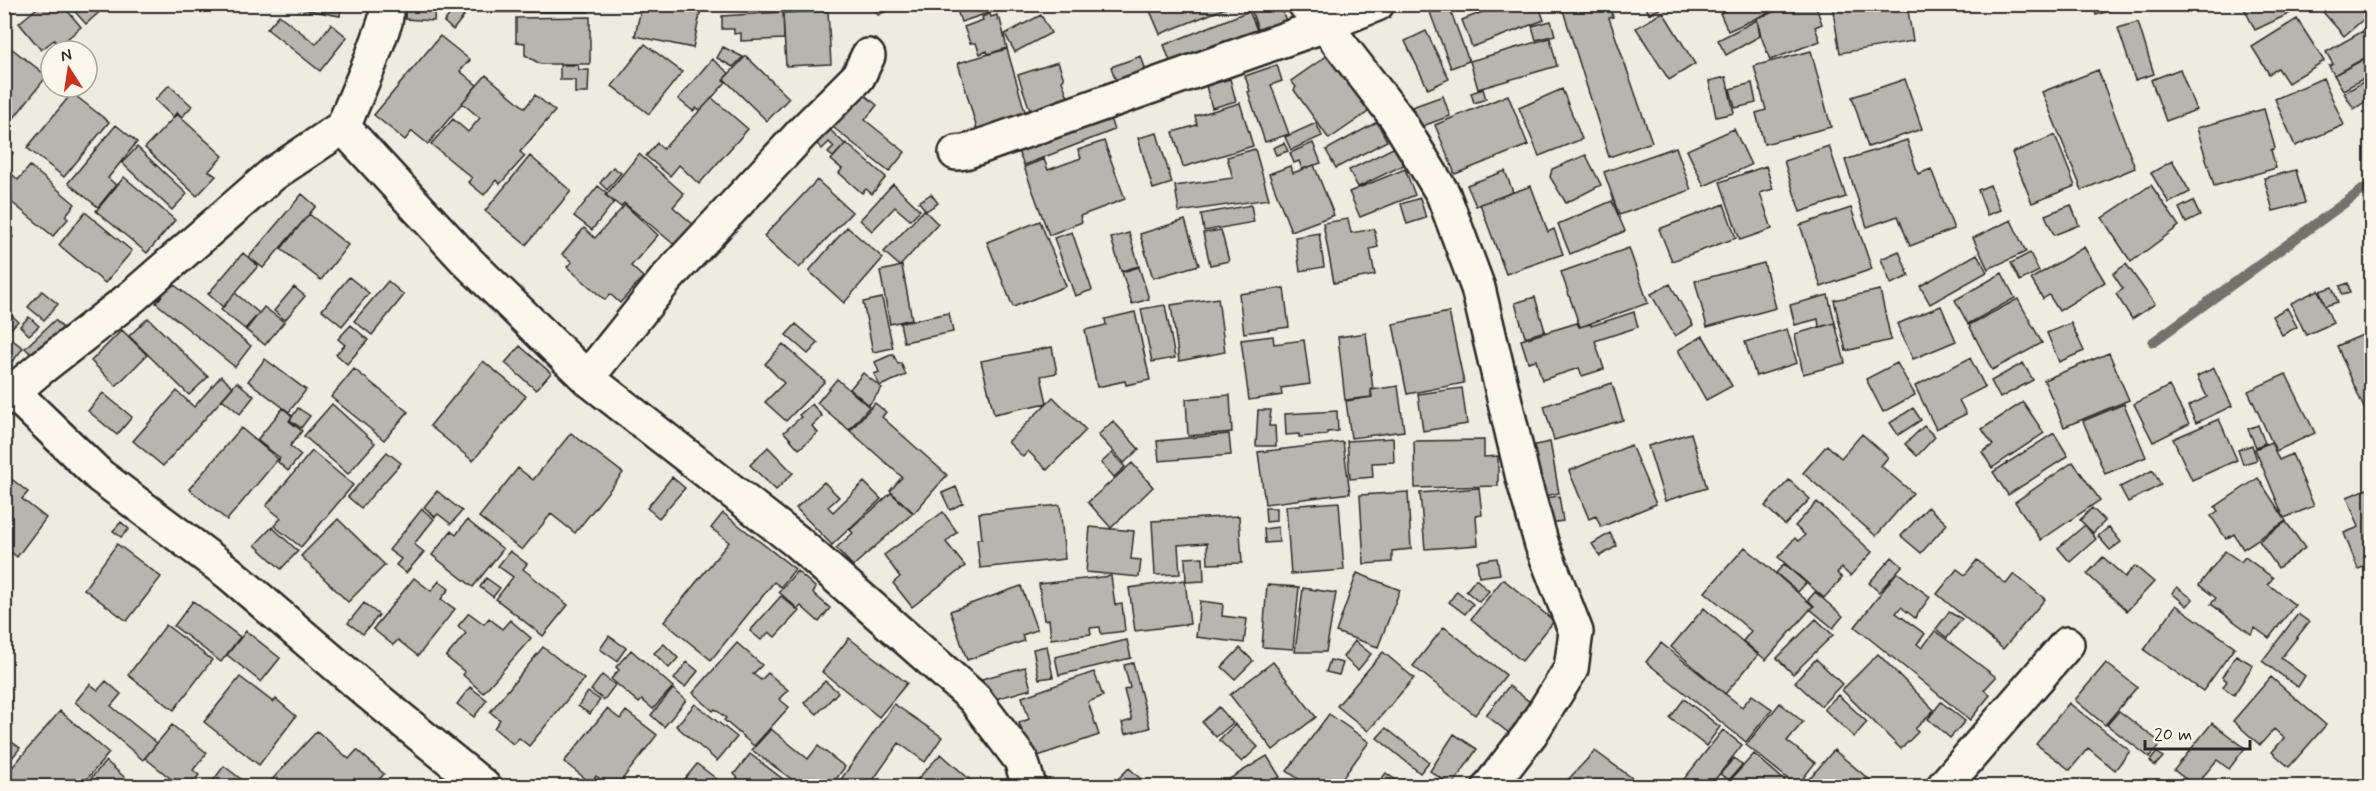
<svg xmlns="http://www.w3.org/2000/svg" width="2376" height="791" viewBox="0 0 2376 791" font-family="Mynerve,sans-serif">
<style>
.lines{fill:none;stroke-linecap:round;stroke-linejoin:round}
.stream{stroke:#74726e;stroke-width:10}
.building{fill:#b8b5ae;stroke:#2b2b2b;stroke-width:1.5}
.street-casing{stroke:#2b2b2b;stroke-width:38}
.street{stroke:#fbf7ec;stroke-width:33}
</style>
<rect width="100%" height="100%" fill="#eeebe0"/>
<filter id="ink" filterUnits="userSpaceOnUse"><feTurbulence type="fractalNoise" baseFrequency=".0167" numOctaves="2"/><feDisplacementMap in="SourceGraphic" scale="12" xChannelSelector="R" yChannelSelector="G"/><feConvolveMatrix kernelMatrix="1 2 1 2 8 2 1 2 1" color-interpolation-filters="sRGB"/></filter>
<g filter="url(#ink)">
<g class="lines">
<!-- stream -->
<path class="stream" d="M2153,342L2372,183"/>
</g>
<!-- building -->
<path class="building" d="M34,4H62L81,27L59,46L54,40L41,50L19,23L37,8Z
M68,4H102L105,7L86,24Z
M276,4H341L340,16Z
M405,4H435L434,21L405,19Z
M487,4H589V12H487Z
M642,4H702L693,48L635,36Z
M744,4H784L745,10Z
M873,4H901L878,15Z
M955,4H1015L961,22Z
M1152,4H1236L1160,34L1148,6Z
M1249,4H1280L1287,24L1260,35Z
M1444,4H1448L1469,61L1451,68L1429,10Z
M1503,4H1538L1544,20L1472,47L1462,20Z
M1561,4H1609L1613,17L1609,18L1652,142L1609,157Z
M1644,4H1661L1662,8L1649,14Z
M1764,4L1768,13L1728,31L1720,13L1738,4Z
M1765,4H1790L1769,14Z
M1796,4H1815L1822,24L1815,27L1820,41L1770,60L1761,36L1757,18Z
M1880,4L1881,9L1907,5L1913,41L1840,53L1832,5Z
M2093,4H2114L2115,9L2096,15Z
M2242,4H2305V6L2255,30Z
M2316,4H2372V12L2344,36Z
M454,9L464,16L453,30L444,22Z
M828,11L831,64L786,66L783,13Z
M1249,11L1260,37L1174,72L1164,45Z
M783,12L784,39L741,41V33L734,34V29H722V16Z
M1663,12L1695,64L1669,80L1636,28Z
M990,14L991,17L997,15L998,20L1000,19L1007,48L988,54L987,51L980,54L976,43H970L964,27L983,20L982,17Z
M279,15L316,44L331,24L347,37L320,71L267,29Z
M1041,15L1051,33L1015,52L1005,34Z
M590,17V64H540L525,55V43L516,42V18Z
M2297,19L2324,61L2288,83L2278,68L2269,74L2252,47Z
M1757,20L1760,36L1726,55L1718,40Z
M1551,21L1555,35L1536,40L1532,26Z
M2138,22L2154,74L2135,80L2118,28Z
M1426,31L1449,79L1428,89L1405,41Z
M2363,31L2372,46V54L2334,75L2329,66L2333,64L2326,52Z
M440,36L470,60L460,71L477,85L428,144L412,131L405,140L374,115Z
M1550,38L1557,66L1478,89L1470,61Z
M645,44L682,72L649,114L612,86Z
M723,47L743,57L733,67L717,58Z
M11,48L47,76L10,123L4,119V55Z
M1007,49L1028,122L979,136L958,63Z
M1811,51L1831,127L1764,144L1756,113L1766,110L1754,66Z
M1331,53L1371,110L1329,139L1294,90L1296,87L1291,81Z
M2372,55V74L2343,90L2334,75Z
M746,56L789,98L767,121L724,79Z
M1141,56L1149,80L1119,90L1111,67Z
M712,59L729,73L723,80L726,82L700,111L696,108L693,111L678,99Z
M1058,62L1064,79L1062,81L1071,105L1033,119L1018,75Z
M560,65H578L579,70H589L588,93H575V80H560Z
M1277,65L1282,81L1271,85L1289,134L1265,142L1248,92L1250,91L1245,76Z
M2180,69L2196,110L2166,121L2151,80Z
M2098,70L2135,168L2082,190L2042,92Z
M486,75L525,108L535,95L555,111L520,152L525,156L500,184L496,180L484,195L468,182L472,178L431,144L453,119L468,132L480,118L462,103Z
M1726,77L1734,113L1716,117L1709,81Z
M2372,77V97L2354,109L2344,93Z
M2323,78L2344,125L2295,146L2275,99Z
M1230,79L1236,101L1212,108L1206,86Z
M1905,79L1922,129L1868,147L1852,97Z
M1752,83L1756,103L1735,108L1730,89Z
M169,85L192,106L182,117L177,112L173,117L155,100Z
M857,89L877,105L865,120L905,152L889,172L829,124Z
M1483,89L1486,99L1474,103L1471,93Z
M1562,89L1582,139L1539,156L1519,108Z
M72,93L109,122L64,177L27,148Z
M1508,95L1528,145L1455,174L1435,125Z
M1443,96L1450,116L1420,127L1412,107Z
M712,98L748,129L699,184L679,165L670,176L646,156L657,143L663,149Z
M1240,103L1253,146L1183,167L1173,132L1197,125L1195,116Z
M1105,104L1114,130L1024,165L1013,140Z
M2264,109L2275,148L2271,150L2276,168L2214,186L2197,128Z
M177,114L223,156L209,171L216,176L197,196L145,148Z
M1377,122L1387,141L1336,168L1326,150Z
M1316,123L1322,136L1291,150L1285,137Z
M116,125L137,142L108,178L116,185L98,207L68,183Z
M827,127L845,144L833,157L828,153L834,147L829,142L822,149L814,141Z
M1734,129L1751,165L1704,186L1687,150Z
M1157,133L1172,183L1153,189L1138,138Z
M2055,135L2075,186L2032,203L2012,153Z
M1907,140L1918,174L1931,169L1954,229L1910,246L1898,216L1867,227L1845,160Z
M1104,141L1125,199L1080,216L1082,222L1049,235L1024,167L1044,159L1048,170L1081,158L1078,150Z
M846,143L886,177L872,194L866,189L862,193L839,173L842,169L831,160Z
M1284,143L1288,151L1276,155L1273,148Z
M1313,143L1321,163L1302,169L1299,161L1294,163L1290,153Z
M1399,145L1408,163L1358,187L1349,170Z
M1829,146L1846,197L1800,212L1784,161Z
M4,147L13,153L4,164Z
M137,147L187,194L172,210L122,163Z
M1676,147L1691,190L1619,215L1604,172Z
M1255,149L1269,199L1179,212L1175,186L1233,178L1227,157Z
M639,154L684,194L673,207L694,225L676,246L624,203L621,207L606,195Z
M1586,155L1601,185L1566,203L1550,177L1552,169Z
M530,156L571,191L526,245L485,211Z
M2172,161L2190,192L2169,203L2151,173Z
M1314,165L1334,215L1291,231L1269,174L1290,166L1293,173Z
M30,166L75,204L65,216L68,219L53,236L4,196V185L13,175L18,180Z
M1766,166L1773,189L1760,193L1772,229L1740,240L1720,182Z
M613,167L621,173L607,190L600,183Z
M1405,169L1415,195L1360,217L1349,192Z
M2296,170L2305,203L2273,211L2264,178Z
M1505,171L1513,192L1476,206L1467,185Z
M124,177L175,220L147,253L96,211Z
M817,180L852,212L799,268L764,236Z
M893,184L920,210L910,220L895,207L872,231L860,220Z
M1990,185L2000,210L1987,215L1978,190Z
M2151,185L2179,226L2131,262L2102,218Z
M598,186L607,193L605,195L614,202L592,230L574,216Z
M1531,186L1548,232L1554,229L1563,254L1506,274L1480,204Z
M302,194L316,206L263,268L249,257Z
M931,194L938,203L926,211L919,202Z
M1420,198L1426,218L1407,224L1401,204Z
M1612,201L1625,231L1570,254L1558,224Z
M2193,201L2200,216L2186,223L2179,208Z
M1724,204L1736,238L1672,261L1659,229Z
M625,205L658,235L631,266L643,277L620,303L610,294L605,300L567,267L572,262L562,254L584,228L595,238Z
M1251,205L1254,222L1204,231L1201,214Z
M2071,205L2079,225L2054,235L2045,215Z
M1851,208L1872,269L1821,287L1800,225Z
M924,210L938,224L900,266L884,252Z
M85,212L132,251L105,283L59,245Z
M309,214L348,245L321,280L281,249Z
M1348,219L1351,233L1374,229L1378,247L1370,249L1375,275L1334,283L1323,223Z
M1185,220L1199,265L1153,278L1140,234Z
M2011,220L2026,252L1988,269L1973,238Z
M1040,221L1066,286L1013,307L987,242Z
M847,227L883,258L844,303L809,271Z
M1221,230L1229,261L1210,265L1203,233Z
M4,231L13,237L4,249Z
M1072,232L1092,290L1075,296L1054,238Z
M1129,233L1139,266L1121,271L1111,238Z
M1319,233L1324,267L1300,271L1295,237Z
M2084,247L2105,282L2059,311L2049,295L2043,299L2031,279Z
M1629,248L1648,303L1580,327L1561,272Z
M1899,251L1909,276L1891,284L1881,259Z
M243,253L258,266L223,307L208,294Z
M2030,253L2039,271L2020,281L2011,263Z
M1977,254L1987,272L1930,304L1920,286Z
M1764,263L1776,308L1707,327L1695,281Z
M2126,264L2155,304L2132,319L2116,294L2123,289L2113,274Z
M902,266L912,319L890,324L880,271Z
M1139,267L1149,299L1132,304L1122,272Z
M2002,273L2015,298L1968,324L1955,300Z
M349,277L369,293L342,326L322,310Z
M388,281L404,295L372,335L354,321Z
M172,283L251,346L235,367L156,303Z
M2348,283L2350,293L2342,295L2340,286Z
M1670,284L1693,325L1675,336L1651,294Z
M294,287L305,296L285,320L274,311Z
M2332,287L2338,302L2325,306L2320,291Z
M1284,288L1289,327L1244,333L1239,294Z
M1880,290L1891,340L1846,351L1834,300Z
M2318,290L2333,323L2306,335L2291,303Z
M42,291L58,304L44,320L28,307Z
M235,293L259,313L245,329L221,310Z
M1828,295L1835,323L1819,327L1818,319L1795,325L1790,305Z
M1535,297L1545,331L1525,337L1515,303Z
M882,298L893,348L873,352L863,302Z
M1218,298L1225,352L1179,361L1171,305Z
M2018,299L2042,343L1992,370L1969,325Z
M1165,305L1175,358L1152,362L1141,309Z
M1941,306L1956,341L1913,359L1897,324Z
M264,307L284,322L265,345L246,330Z
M2287,308L2297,327L2282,335L2272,316Z
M4,309L18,321L5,335H4Z
M1135,312L1150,380L1126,385L1125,381L1097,387L1085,330L1106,325L1105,319Z
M1449,312L1464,383L1407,394L1393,324Z
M1634,312L1638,327L1595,341L1604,369L1582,376L1579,368L1542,380L1536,360L1528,362L1521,340L1577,323L1579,327L1591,324V326Z
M949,313L953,332L904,342L900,323Z
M29,317L39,326L29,335L20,326Z
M148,318L208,377L189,395L129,336Z
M55,320L70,335L40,363L25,348Z
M1835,323L1845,363L1803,374L1795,334Z
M2071,323L2084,351L2059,362L2047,333Z
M796,324L818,343L808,354L786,335Z
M351,325L368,340L347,364L336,354L345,345L338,339Z
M1787,329L1797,363L1756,376L1745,342Z
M122,330L147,355L116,386L91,361Z
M2372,331V413L2367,415L2337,346Z
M1366,333L1373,389L1371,390V397L1345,400L1338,337Z
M7,336L23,348L13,361L4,355V340Z
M1273,336L1274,344L1304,340L1310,384L1281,388L1282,395L1249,400L1241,340Z
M1703,336L1732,386L1706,400L1678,350Z
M783,344L825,381L786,421L765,402L784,383L765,364Z
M520,346L551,373L536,390L505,363Z
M1052,347L1057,373L1041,376L1047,403L994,414L981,361Z
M2109,353L2129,400L2064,427L2044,380Z
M893,354L898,364L901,363L906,375L880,386L874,374L879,372L875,362Z
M1970,358L1985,387L1959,400L1966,414L1936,429L1915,386Z
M265,359L306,390L289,412L248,381Z
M483,361L526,396L473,461L430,426Z
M1897,363L1915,395L1883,412L1866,379Z
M2023,363L2033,380L2000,398L1991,381Z
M2214,368L2232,406L2196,423L2188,406L2207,397L2197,376Z
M354,369L408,412L384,440L331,397Z
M863,373L882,388L869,405L850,389Z
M2286,374L2315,433L2276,451L2248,391Z
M221,376L233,387L163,466L133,441L177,391L194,407Z
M837,379L869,407L849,430L817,403Z
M237,382L254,396L240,414L222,399Z
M1612,383L1623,420L1554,440L1544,406Z
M1398,386L1404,431L1351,438L1346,401L1372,397L1371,390Z
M2169,386L2189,424L2153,442L2134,404Z
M1462,388L1467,424L1423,431L1418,394Z
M103,393L132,417L117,435L88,411Z
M1230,395L1232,432L1188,436L1186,399Z
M1053,397L1086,430L1047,470L1028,451L1023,457L1008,442Z
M2023,402L2044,433L1992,468L1982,452L1993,445L1982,429Z
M875,403L886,412L882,417L947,475L914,513L890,491L902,477L850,431Z
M332,404L375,443L348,474L304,436Z
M812,404L822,416L812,426L818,433L799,449L784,432L801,417L799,415Z
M2124,404L2146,457L2105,474L2083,421Z
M283,408L292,416L289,421L302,431L290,446L301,455L288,471L278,462L280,458L257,440Z
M298,408L310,416L301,428L290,420Z
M1913,408L1921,420L1898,435L1890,423Z
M1258,410H1271L1269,426H1275L1276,446H1256Z
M1337,411L1338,431L1327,432V435L1299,437V434L1286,435L1285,414Z
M2219,419L2237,460L2192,480L2173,439Z
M1113,421L1139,449L1124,463L1098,435Z
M2258,425L2265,443L2256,447L2248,429Z
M1924,426L1935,437L1917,456L1905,444Z
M241,428L278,459L227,520L189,489Z
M571,433L623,473L575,533L551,514L522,550L479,517L518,468L533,480Z
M1691,433L1707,488L1665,501L1648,446Z
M2054,433L2068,456L2008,495L1993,472Z
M1229,434L1231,455L1159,461L1157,441Z
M1862,434L1888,457L1881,466L1913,493L1876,536L1803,473L1827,445L1841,458Z
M1393,438L1394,462L1372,463L1373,477L1350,479L1347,441Z
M1484,440V457L1498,456V486L1415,488L1414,441Z
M1343,442L1350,493L1265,504L1258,452Z
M1550,442L1559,493L1539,497L1530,446Z
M2271,442L2279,460L2292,454L2314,506L2284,518L2255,449Z
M1631,445L1656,504L1601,527L1596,516L1589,519L1569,471Z
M2252,445L2257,460L2243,464L2238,450Z
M768,447L793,473L776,490L750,465Z
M312,451L353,485L301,547L274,526L281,518L266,506Z
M387,452L401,463L361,508L348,497Z
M1112,453L1125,467L1114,477L1101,463Z
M2073,462L2100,500L2041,540L2015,502Z
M1132,463L1153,487L1111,528L1088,502Z
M2153,470L2161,485L2128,502L2120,487Z
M4,473L28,492L22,499L46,518L17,557L11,552L4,560Z
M672,477L685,488L659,518L647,508Z
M2258,478L2286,521L2243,549L2234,534L2226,539L2211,516L2218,511L2215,507Z
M1789,480L1810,499L1785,525L1765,506Z
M824,482L839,497L828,507L833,512L864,482L881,499L832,545L796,508Z
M956,487L963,503L950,510L942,493Z
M2372,487V564L2358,569L2344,533L2359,527L2347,497Z
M1479,488L1482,515L1476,516L1478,545L1425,549L1420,493Z
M437,491L462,511L451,524L438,514L435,517L424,507Z
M1408,492L1411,549L1392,551V562L1364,564L1360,495Z
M891,493L913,513L853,566L836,548L853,533L850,530Z
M1559,496L1563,521L1541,524L1537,499Z
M1339,502L1344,570L1291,574L1286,506Z
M1817,502L1872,552L1850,576L1842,568L1837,573L1842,578L1824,598L1778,557L1795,538L1798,541L1805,535L1795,526Z
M1060,505L1065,559L980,568L977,539H982L979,513Z
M1928,507L1947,524L1921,553L1901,536Z
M1265,508H1276V521L1266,522Z
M2092,508L2105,521L2093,533L2080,520Z
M422,509L434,519L414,544L424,552L406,573L396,565L401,559L389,550Z
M943,512L957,532L946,542L965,566L912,607L893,583L900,577L884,555Z
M723,513L795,569L781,587L774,582L711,660L664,622L729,542L711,528Z
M1239,516L1242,563L1208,564L1207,543L1178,545L1180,574L1155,575L1152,521Z
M338,519L385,565L348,602L301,556Z
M467,520L503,549L473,587L432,555L451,531L456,535Z
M121,522L129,529L121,537L113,531Z
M2286,522L2305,548L2278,568L2259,541Z
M2085,525L2096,539L2070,562L2058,548Z
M272,527L298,551L281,569L255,545Z
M1090,527L1134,531L1131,559L1141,560L1139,577L1086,572Z
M1278,527L1279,542L1265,543L1264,529Z
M2109,527L2121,542L2110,550L2098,536Z
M1610,533L1617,546L1600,556L1592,544Z
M117,544L161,577L127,621L84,589Z
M1745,547L1813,606L1766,660L1743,641L1751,631L1705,592Z
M510,551L527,564L523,569L568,605L543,636L496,599L513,577L498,566Z
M2225,551L2241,562L2245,557L2273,578L2268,584L2295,605L2269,638L2255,628L2251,634L2211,604L2216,598L2199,585Z
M1203,557L1204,581L1186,582L1185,558Z
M1892,557L1902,566L1879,592L1869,583Z
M2103,557L2125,577L2135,566L2154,582L2127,611L2087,574Z
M1497,558L1500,574L1479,577L1477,561Z
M1977,560L2006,584L2014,574L2045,599L2003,649L1937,594L1957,569L1965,575Z
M1784,564L1806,583L1798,592L1776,573Z
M797,571L816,588L813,593L830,608L819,622L801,606L798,609L779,592Z
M1897,572L1930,597L1915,618L1901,607L1896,613L1925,634L1917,644L1922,648L1935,631L1996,677L1984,690L1990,695L1970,720L1855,627Z
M1357,573L1400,590L1378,647L1336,632Z
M1111,576L1115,605L1122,604L1125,631L1101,634L1100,627L1090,628L1091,634L1051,639L1049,619L1044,620L1039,584Z
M414,578L431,591L439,581L449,589L441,599L455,609L418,656L398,640L393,645L373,629Z
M486,578L500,588L493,597L480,587Z
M1476,579L1489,591L1479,602L1466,591Z
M1503,579L1554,621L1522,661L1471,619Z
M1185,580L1190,624L1135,631L1129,588Z
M1267,585L1299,587L1293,649L1262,647Z
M1021,586L1037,630L1022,635L1024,641L967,660L950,611Z
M2177,587L2193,599L2187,606L2172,593Z
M1303,588L1336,593L1326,652H1295Z
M1457,591L1473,604L1465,614L1449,602Z
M1815,592L1843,616L1833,628L1810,609L1814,606L1808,600Z
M781,596L799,611L775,637L769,632L761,640L750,631Z
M193,601L240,637L221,662L174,626Z
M1200,601L1223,604L1222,616L1247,619L1244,643L1196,637Z
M364,603L379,615L363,634L348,623Z
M2176,605L2235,647L2203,691L2144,650Z
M1704,608L1758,655L1725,694L1671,647Z
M1949,612L1962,619L1947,638L1936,629Z
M469,613L484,624L489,618L502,629L510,620L531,638L483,693L463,675L465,672L446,657L466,633L458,626Z
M2298,614L2309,622L2281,658L2305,676L2298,687L2262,661Z
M1816,619L1833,635L1793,674L1777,658Z
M166,625L212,660L174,710L128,675Z
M1444,627L1506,675L1475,715L1413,666Z
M246,631L280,658L261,682L227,655Z
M609,636L626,648L617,661L600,649Z
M849,638L907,683L879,717L822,672Z
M1127,640L1131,658L1059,675L1055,657Z
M1355,641L1371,654L1358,670L1343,657Z
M737,643L762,665L753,674L761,680L768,673L788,690L779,699L789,707L754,746L724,720L726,718L715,709L713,711L693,693Z
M1661,643L1742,707L1752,695L1772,709L1746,742L1646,662Z
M664,644L678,658L669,668L654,653Z
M1047,646L1053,677L1039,679L1033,649Z
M543,647L584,679L529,746L519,738L513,744L494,728L500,720L490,712Z
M1240,648L1253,661L1235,679L1222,667Z
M631,650L673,687L653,709L642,700L639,703L611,679L619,670L616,667Z
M1383,652L1414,678L1368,731L1337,706Z
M1878,654L1934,710L1915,729L1918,732L1901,749L1842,690Z
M2236,655L2253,665L2234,695L2223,687L2227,681L2222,677Z
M1816,659L1842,684L1821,706L1795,682Z
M1330,660L1343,663L1339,675L1326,672Z
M687,662L698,671L685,687L674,679Z
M1273,662L1316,717L1273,750L1230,695Z
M1133,663L1150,728L1125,734L1122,723L1132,720L1124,690L1130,688L1124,665Z
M2106,663L2137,687L2105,725L2075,700Z
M1025,667L1031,689L984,702L978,680Z
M1094,672L1103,696L1088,702L1099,735L1032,758L1019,723L1029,719L1022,697Z
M602,675L615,685L604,700L591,690Z
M240,677L273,702L276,699L296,716L259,765L204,722Z
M2271,677L2326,725L2289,767L2272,752L2284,738L2274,729L2260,745L2233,721Z
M106,681L121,694L111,706L157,743L143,760L75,702L90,684L98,690Z
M825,681L838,692L817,714L804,703Z
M1509,686L1530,702L1521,713L1525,715L1510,734L1486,715Z
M470,687L487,700L474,717L457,704Z
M673,689L686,700L664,727L651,715Z
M588,692L600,700L590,714L578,706Z
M1838,695L1867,722L1854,737L1824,709Z
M1684,699L1720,727L1706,746L1670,718Z
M1941,702L1965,721L1950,738L1928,719Z
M1780,703L1803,722L1787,741L1815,763L1797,786L1746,745Z
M2069,703L2130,751L2115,770L2088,748L2070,770L2036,744Z
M695,704L737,737L717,761L676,726Z
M894,704L942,737L925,762L899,743L869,786H840L837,785Z
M1219,707L1233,723L1216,737L1202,722Z
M607,709L620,719L626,711L657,735L617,786H610L596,776L591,783L564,762Z
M60,711L109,753L81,786H4V777Z
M2119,711L2161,743L2149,757L2107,725Z
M1329,714L1369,742L1337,786H1309L1287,771Z
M2212,723L2245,748L2229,769L2217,760L2195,786L2174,770Z
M1235,724L1258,747L1242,762L1219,740Z
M172,725L207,753L193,770L199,775L190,786L185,781L180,786L145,758Z
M1386,728L1429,762L1420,773L1377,738Z
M771,729L808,759L818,746L845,767L831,786H801L752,750Z
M1723,730L1742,745L1710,786H1694L1684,779Z
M317,731L349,759L357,750L384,774L373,786H269L267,785Z
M1454,734L1477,749L1452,786L1430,771Z
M4,736L20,748L4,768Z
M1834,750L1877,786H1803Z
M1595,751L1643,786H1562Z
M2157,752L2163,757L2155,766L2150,761Z
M750,754L792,786H731L738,778L734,774Z
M941,754L976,785L975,786H911Z
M1754,754L1791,786H1725Z
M1267,756L1280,777L1265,786H1218Z
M1734,758L1742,765L1729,780L1720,774Z
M106,761L131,783L128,786H84Z
M697,764L722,783L719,786H679Z
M224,766L250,786H202L205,782L209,786Z
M1129,768L1148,786H1111Z
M1386,773L1404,786H1376Z"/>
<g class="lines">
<!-- street casing -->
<g class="street-casing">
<path id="street" d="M1305,4L1325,25L1396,117L1443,194L1478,288L1523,478L1542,545L1576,632L1571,669L1531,733L1490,786
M343,127L466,260L587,378L796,541L974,698L1021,760L1029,786
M956,153L965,152L1325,25L1377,4
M587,378L667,278L802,133L858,77L868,56
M13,392L100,476L229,573L369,693L483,786
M4,399L41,368L132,297L273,174L343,127L370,63L385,22L388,4
M1944,786L2067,644"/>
</g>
<!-- street -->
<use href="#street" class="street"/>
</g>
</g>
<!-- margin -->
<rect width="2376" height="791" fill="none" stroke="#fbf7ec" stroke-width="24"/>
<rect x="12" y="12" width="2352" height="767" fill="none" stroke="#2b2b2b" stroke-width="2" filter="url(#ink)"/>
<!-- north arrow -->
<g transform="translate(69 69) rotate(348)"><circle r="28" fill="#fbf7ec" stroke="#a8a59f" stroke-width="1.5"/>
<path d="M0-4.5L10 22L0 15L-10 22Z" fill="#c8321e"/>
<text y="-9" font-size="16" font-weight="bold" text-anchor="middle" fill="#2b2b2b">N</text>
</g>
<!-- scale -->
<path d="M2145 740v9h105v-9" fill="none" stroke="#2b2b2b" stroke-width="3"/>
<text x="2154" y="740" font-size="18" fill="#2b2b2b" stroke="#fbf7ec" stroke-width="4.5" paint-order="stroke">20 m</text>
</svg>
